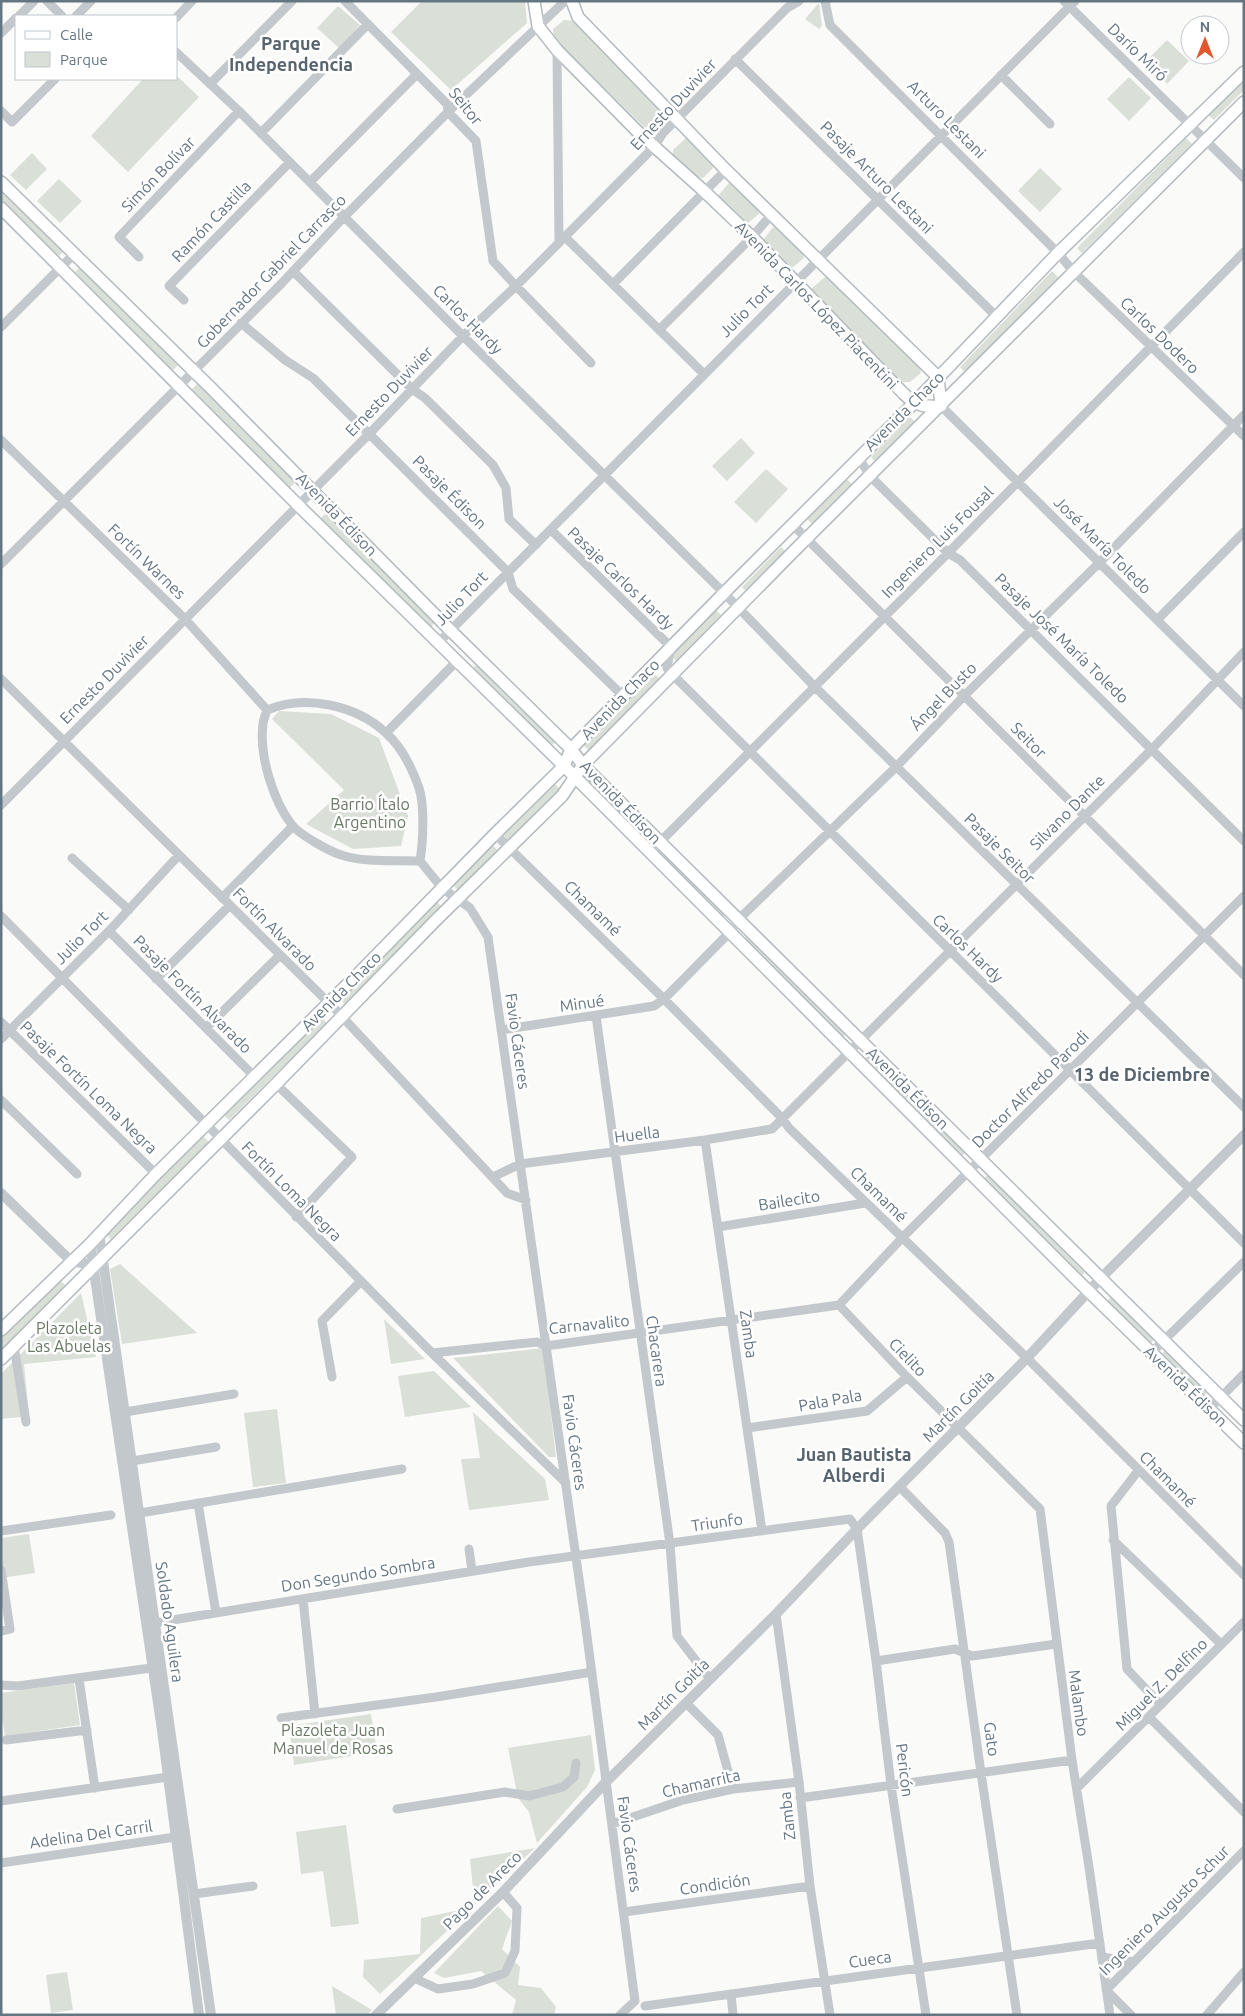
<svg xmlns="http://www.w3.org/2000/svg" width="1245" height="2016" viewBox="0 0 1245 2016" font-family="Ubuntu,sans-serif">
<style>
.green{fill:#dadfd7}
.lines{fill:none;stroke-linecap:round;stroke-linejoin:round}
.secondary-casing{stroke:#b3babf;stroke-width:14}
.minor{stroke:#c3c8cc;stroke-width:9}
.tertiary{stroke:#c3c8cc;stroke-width:10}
.secondary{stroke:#fff;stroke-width:11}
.labels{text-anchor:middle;stroke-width:5;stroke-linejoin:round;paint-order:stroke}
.street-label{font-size:16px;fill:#657683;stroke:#fff}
.park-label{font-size:16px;fill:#687a64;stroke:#fff}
.neighbourhood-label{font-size:18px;font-weight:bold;fill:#57646e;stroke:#fff}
</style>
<rect width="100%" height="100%" fill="#fafaf8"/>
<!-- green -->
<path class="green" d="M422,1H525L527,23L451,90L391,32Z
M819,3L822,26L819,29L805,19Z
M338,6L360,25L339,48L317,28Z
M564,20L576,21L660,109L662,116L652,128L644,127L554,38L553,29Z
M1167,40L1189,61L1167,84L1145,62Z
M176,75L199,97L128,172L91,136L143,79H176Z
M1129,77L1151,98L1129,121L1107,99Z
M1244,79V90L1214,120L1208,115Z
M686,138L693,139L712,160L713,168L703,178L695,177L673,156V150Z
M1186,138L1192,144L1082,253L1077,248Z
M32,153L47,169L26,190L10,175Z
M1040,168L1062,189L1040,212L1018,191Z
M59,179L82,201L60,223L37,201Z
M729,183C742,185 757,199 759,214L748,223H741L718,202V196Z
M1,190L64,251L59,256L1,201Z
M773,227C787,229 801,243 804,258L793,267H785L763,245V240Z
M80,267L178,365L172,371L75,272Z
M1052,271L1059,278L966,373L960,367Z
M825,277H832L919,365L921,373L910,382H902L812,294V288Z
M198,383L295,482L290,488L192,389Z
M910,417L916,423L877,463L871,457Z
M741,438L755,453L727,481L712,466Z
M766,469L788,489L756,523L734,502Z
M845,478L852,484L812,524L806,518Z
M326,513L436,621L431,627L321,518Z
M781,547L787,553L748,593L742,587Z
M715,609L721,615L677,662L671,655Z
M478,662L557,741L551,746L473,669Z
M655,674L661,680L590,751L583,745Z
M279,711L331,714L379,738L408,816L401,846L353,849L306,824L344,790L272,719Z
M595,782L647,836L644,840L591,786Z
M555,784L561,790L509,841L503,835Z
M492,844L498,851L459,891L453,885Z
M666,855L725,914L722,918L662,858Z
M437,902L443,908L346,1005L339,999Z
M747,936L846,1034L842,1038L743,940Z
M321,1017L327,1023L229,1120L223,1114Z
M868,1055L966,1152L962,1156L864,1059Z
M203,1136L209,1142L111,1239L105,1233Z
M988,1175L1085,1273L1081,1276L984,1178Z
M120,1264L197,1333L122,1344L110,1269Z
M60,1280L66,1286L1,1350V1337Z
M81,1293L96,1357L24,1364L29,1416L1,1419V1374Z
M1111,1297L1154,1339L1151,1343L1107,1301Z
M384,1319L425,1359L391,1364Z
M543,1348L556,1457H549L453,1358Z
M1165,1350L1207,1392L1204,1395L1162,1354Z
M434,1371L471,1407L405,1417L398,1376Z
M277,1409L286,1483L253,1487L244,1413Z
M473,1412L545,1479L549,1500L469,1510L461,1459L480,1458Z
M29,1534L35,1573L1,1578V1538Z
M74,1683L80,1725L5,1736L1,1711V1693Z
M371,1714L377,1752L294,1765L289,1726Z
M591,1735L595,1770L587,1787L537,1843L529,1812L518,1798L508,1748Z
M346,1825L359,1924L331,1927L323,1871L301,1874L296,1832Z
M535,1848L380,1994L363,1977L364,1960L420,1954L421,1918L465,1909L474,1898L470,1859Z
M498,1906L512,1921L502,1949L520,1967L518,1985L541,1988L556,2007L554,2015H512L516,2000L481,1971L444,1978L434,1973Z
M67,1972L73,2010L51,2013L46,1975Z
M332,1986L372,2010L367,2015H336Z"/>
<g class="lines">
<!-- secondary casing -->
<g class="secondary-casing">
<path id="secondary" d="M534,1L538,26L557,50L637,131L705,192L752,237L904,394C917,406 923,407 941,406
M572,1L578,17L726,170L938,377L941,406
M1,182L211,388L450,630L571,749L583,765L660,842L1244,1420
M1,208L298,505L564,766L1074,1277L1244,1443
M1,1330L90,1244L156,1174L359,973L495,834L564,766L571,749L724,593L914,403L1058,253L1244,72
M1,1359L276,1084L435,921L562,796L583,765L790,555L1244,102"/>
</g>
<!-- minor -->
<path class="minor" d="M47,1L62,16
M345,1L447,104L448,112L476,141L493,261L516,286L591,363
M825,1L830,25L1058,253L1073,271L1244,436
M1064,1L1244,178
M19,16L34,1
M76,16L91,1
M176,18L192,1
M1,33L16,18
M557,50L559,242
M176,52L239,111L463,336L724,593L814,686L1244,1107
M735,59L997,317
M1001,75L1050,124
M210,84L292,1
M1,111L12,122L55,79
M261,133L368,24
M310,182L417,74
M564,236L704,374
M139,257L119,237L239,111
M293,271L412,389L425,398L493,465L506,488L509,519L536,545
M613,284L726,170
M184,300L169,286L290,162
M241,323L285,360L313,378L508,572L513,589L623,696
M1,327L74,254
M659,330L752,237L772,214
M941,406L1244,706
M1,440L185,619L267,710
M859,458L870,476L948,553L960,560L1244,841
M793,525L1244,975
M551,530L671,647L667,668L672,674L1244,1243
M1,564L282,283L344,217L448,112L565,1
M1157,620L1244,532
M439,642L1075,1
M1,679L334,1008L507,1193L526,1200
M386,733L457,661
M1,805L370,433L463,336L516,286L654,147L663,133L787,8L799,1
M495,834L664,999L782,1118L789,1128L1027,1358L1244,1575
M650,852L948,553L1244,252
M72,858L129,910
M420,861C395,860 365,863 341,855C329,851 300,835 292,825C273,801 259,755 263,724C263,720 266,714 267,710C305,694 356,705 386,733C402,747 412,768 419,788C425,806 423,842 420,861L442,888L470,908L488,937L585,1621L635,2001
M222,898L293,826
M1,916L432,1353L566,1483
M109,931L255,1077
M156,979L230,905
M596,1016L670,1544L677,1636L710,1679
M1,1022L156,1174
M206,1028L280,955
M501,1030L654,1006L664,999L730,932L739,919L896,767L964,696L1099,563L1244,415
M1,1039L109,931L179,855
M276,1084L352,1157L296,1217
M1,1100L77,1174
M705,1140L762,1531
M493,1177L520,1164L705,1140L772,1129L1152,749L1244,652
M718,1227L865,1203
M839,1305L907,1377L1040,1509L1072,1760L1089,1867L1110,2015
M839,1305L903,1237L1244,896
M14,1346L26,1422
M1152,1352L1244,1262
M432,1353L537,1342L546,1346L839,1305
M332,1377L322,1321L361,1281
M1210,1408L1244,1374
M125,1412L234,1394
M747,1428L867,1411L907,1377
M132,1461L216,1447
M1138,1471L1111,1506L1127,1669L1161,1705
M899,1486L945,1533L949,1542L981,1773L1017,2015
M198,1503L216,1613
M134,1514L402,1469
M1,1531L111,1515
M1113,1540L1221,1644
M469,1549L472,1571
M1,1570L10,1629L1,1631
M303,1599L315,1714
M776,1614L799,1782L810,1886L830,2015
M148,1624L529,1562L850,1519L857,1529L876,1661L891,1785L926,2015
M876,1661L955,1649L972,1656L1056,1644
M79,1679L95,1788
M1,1685L18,1686L151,1668
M686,1703L718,1735L733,1789
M1149,1717L1244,1812
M281,1718L436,1697L592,1672
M6,1740L87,1730
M1077,1788L1244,1622
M800,1798L1072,1760
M1,1801L168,1777
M397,1809L505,1792L529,1796L563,1787L574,1777L576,1763
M612,1824L683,1800L733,1789L799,1782
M1,1863L182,1836
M194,1894L253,1886
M624,1912L810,1886
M1102,1957L1134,1962
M414,1978L438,1989L473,1984L505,1973L515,1951L517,1908L503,1892
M1106,1990L1244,1851
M1106,1990L1131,2015
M731,1994L733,2015
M645,2006L1100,1943
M620,2015L635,2001
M1207,2015L1244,1972"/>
<!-- tertiary -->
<path class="tertiary" d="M1,1193L71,1261L93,1265
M99,1233L211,2015
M90,1244L162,1730L199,2015
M376,2015L503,1892L606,1782L776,1614L857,1529L1027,1358L1100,1279L1244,1135"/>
<!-- secondary -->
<use href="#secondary" class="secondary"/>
</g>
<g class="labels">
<!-- street labels -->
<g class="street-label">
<text transform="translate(1138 52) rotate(44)" y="6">Darío Miró</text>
<text transform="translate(673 104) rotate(-47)" y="6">Ernesto Duvivier</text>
<text transform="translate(466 106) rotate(51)" y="6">Seitor</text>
<text transform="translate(947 119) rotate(45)" y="6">Arturo Lestani</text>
<text transform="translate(158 174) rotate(-46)" y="6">Simón Bolívar</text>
<text transform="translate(877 177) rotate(45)" y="6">Pasaje Arturo Lestani</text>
<text transform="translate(211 221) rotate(-46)" y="6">Ramón Castilla</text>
<text transform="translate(271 271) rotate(-46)" y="6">Gobernador Gabriel Carrasco</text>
<text transform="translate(817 305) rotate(46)" y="6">Avenida Carlos López Piacentini</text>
<text transform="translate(746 310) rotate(-45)" y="6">Julio Tort</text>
<text transform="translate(468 319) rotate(45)" y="6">Carlos Hardy</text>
<text transform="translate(1160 335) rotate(44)" y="6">Carlos Dodero</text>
<text transform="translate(389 391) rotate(-46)" y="6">Ernesto Duvivier</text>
<text transform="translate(904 411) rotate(-45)" y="6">Avenida Chaco</text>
<text transform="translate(450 492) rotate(45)" y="6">Pasaje Édison</text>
<text transform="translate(337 514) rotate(46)" y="6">Avenida Édison</text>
<text transform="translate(937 542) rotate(-45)" y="6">Ingeniero Luis Fousal</text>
<text transform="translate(1103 545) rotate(45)" y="6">José María Toledo</text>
<text transform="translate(147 561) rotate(44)" y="6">Fortín Warnes</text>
<text transform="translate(621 578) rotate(44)" y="6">Pasaje Carlos Hardy</text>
<text transform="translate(461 598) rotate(-46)" y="6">Julio Tort</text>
<text transform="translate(1062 638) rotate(44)" y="6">Pasaje José María Toledo</text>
<text transform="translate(104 679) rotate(-45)" y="6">Ernesto Duvivier</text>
<text transform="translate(943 696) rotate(-46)" y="6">Ángel Busto</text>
<text transform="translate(620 699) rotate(-46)" y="6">Avenida Chaco</text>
<text transform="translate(1029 740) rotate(45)" y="6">Seitor</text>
<text transform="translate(621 802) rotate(46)" y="6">Avenida Édison</text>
<text transform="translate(1067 812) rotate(-45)" y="6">Silvano Dante</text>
<text transform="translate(1000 848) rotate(45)" y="6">Pasaje Seitor</text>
<text transform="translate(593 908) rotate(44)" y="6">Chamamé</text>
<text transform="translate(275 929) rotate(45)" y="6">Fortín Alvarado</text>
<text transform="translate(81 937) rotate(-45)" y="6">Julio Tort</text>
<text transform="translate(968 948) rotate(44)" y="6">Carlos Hardy</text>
<text transform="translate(341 991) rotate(-45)" y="6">Avenida Chaco</text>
<text transform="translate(193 994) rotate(45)" y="6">Pasaje Fortín Alvarado</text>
<text transform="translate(582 1003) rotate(-8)" y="6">Minué</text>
<text transform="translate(518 1041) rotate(82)" y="6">Favio Cáceres</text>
<text transform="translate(89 1087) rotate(44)" y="6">Pasaje Fortín Loma Negra</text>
<text transform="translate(908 1088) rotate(45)" y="6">Avenida Édison</text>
<text transform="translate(1030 1089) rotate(-45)" y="6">Doctor Alfredo Parodi</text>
<text transform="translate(637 1134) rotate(-7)" y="6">Huella</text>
<text transform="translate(292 1191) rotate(45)" y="6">Fortín Loma Negra</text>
<text transform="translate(879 1194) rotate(44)" y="6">Chamamé</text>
<text transform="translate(789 1200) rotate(-9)" y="6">Bailecito</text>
<text transform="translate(589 1324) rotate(-6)" y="6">Carnavalito</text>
<text transform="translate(749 1334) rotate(82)" y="6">Zamba</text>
<text transform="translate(657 1351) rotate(82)" y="6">Chacarera</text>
<text transform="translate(908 1357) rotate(46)" y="6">Cielito</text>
<text transform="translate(1186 1386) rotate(44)" y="6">Avenida Édison</text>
<text transform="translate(830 1400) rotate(-10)" y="6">Pala Pala</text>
<text transform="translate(958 1406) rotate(-45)" y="6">Martín Goitía</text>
<text transform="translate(575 1442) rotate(82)" y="6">Favio Cáceres</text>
<text transform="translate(1168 1479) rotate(45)" y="6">Chamamé</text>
<text transform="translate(717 1522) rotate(-8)" y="6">Triunfo</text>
<text transform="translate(358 1574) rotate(-9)" y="6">Don Segundo Sombra</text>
<text transform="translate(170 1622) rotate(82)" y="6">Soldado Aguilera</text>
<text transform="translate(1161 1684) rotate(-45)" y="6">Miguel Z. Delfino</text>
<text transform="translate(673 1694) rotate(-45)" y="6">Martín Goitía</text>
<text transform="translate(1079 1703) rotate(82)" y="6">Malambo</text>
<text transform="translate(992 1739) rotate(82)" y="6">Gato</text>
<text transform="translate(905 1770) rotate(83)" y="6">Pericón</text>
<text transform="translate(701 1783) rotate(-13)" y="6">Chamarrita</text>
<text transform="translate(787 1816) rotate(-96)" y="6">Zamba</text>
<text transform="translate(91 1834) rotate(-8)" y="6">Adelina Del Carril</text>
<text transform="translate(630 1844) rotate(82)" y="6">Favio Cáceres</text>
<text transform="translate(715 1884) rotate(-8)" y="6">Condición</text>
<text transform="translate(482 1890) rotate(-45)" y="6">Pago de Areco</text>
<text transform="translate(1164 1910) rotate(-45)" y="6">Ingeniero Augusto Schur</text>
<text transform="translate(870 1959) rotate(-8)" y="6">Cueca</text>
</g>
<!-- park labels -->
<g class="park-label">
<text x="370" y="810">Barrio Ítalo<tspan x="370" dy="18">Argentino</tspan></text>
<text x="69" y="1334">Plazoleta<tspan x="69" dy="18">Las Abuelas</tspan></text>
<text x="333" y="1736">Plazoleta Juan<tspan x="333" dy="18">Manuel de Rosas</tspan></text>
</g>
<!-- neighbourhood labels -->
<g class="neighbourhood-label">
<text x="291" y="50">Parque<tspan x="291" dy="21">Independencia</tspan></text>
<text x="1142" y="1081">13 de Diciembre</text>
<text x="854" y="1461">Juan Bautista<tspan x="854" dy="21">Alberdi</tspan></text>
</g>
</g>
<!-- border -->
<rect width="1245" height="2016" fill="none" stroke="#657683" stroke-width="5"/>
<!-- legend -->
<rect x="15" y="15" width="162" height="65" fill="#ffffff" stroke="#c1c8cd"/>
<rect x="25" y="31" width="25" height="8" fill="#ffffff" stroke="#c1c8cd"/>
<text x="60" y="40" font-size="15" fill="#657683">Calle</text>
<rect x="25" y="52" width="25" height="15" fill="#dadfd7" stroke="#c1c8cd"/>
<text x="60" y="65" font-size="15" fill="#657683">Parque</text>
<!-- north arrow -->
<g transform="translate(1205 40)"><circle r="24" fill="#ffffff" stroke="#c1c8cd"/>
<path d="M0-4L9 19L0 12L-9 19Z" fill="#e4572e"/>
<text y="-8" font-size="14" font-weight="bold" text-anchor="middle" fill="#657683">N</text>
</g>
</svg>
